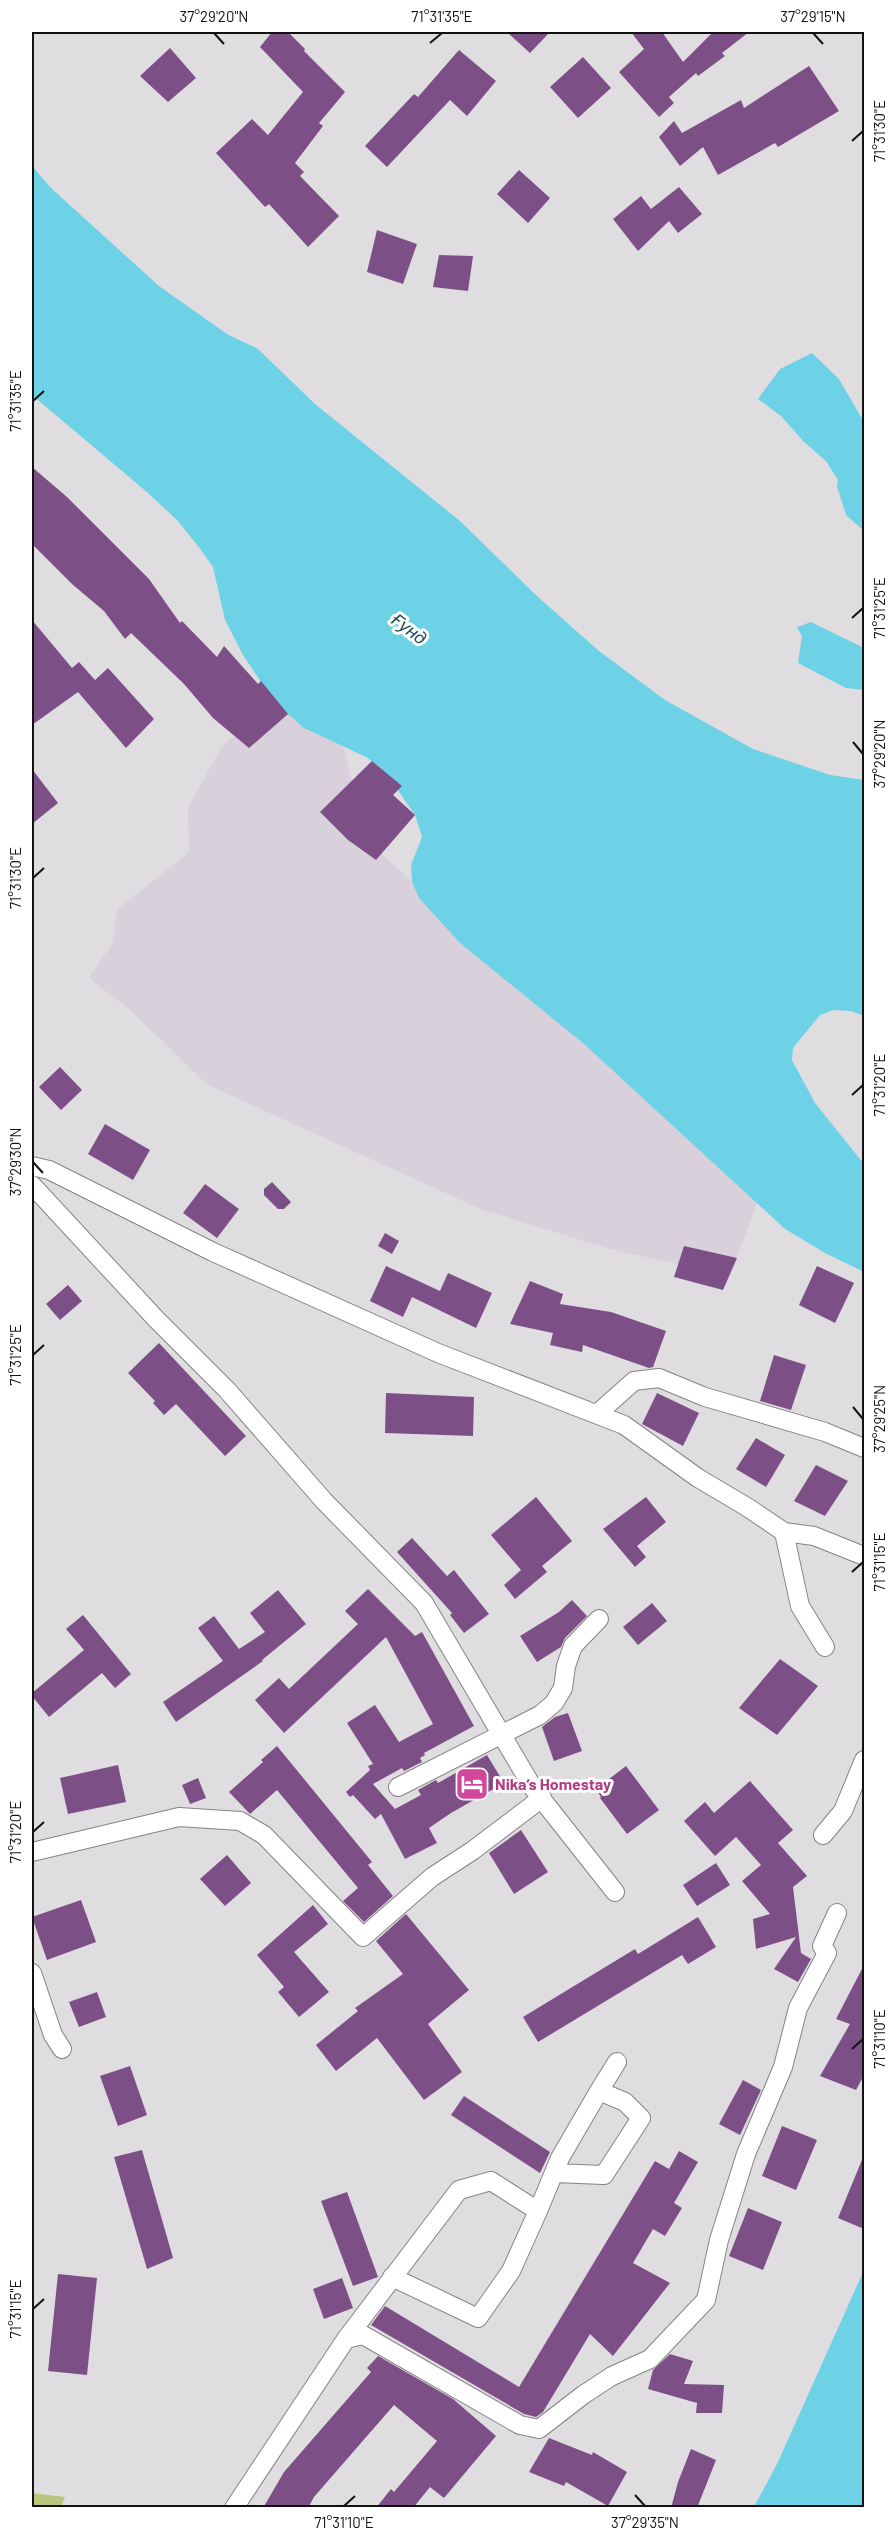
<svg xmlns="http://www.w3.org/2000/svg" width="896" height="2539" viewBox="0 0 896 2539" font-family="Barlow,sans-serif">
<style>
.built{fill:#d8d0da}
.green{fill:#bcc580}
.water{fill:#6ed2e7}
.building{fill:#7c5086}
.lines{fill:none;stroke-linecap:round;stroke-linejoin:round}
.street-casing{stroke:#858386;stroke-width:20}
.street{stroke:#fff;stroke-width:18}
.ticks{fill:none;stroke:#131213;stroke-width:2}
.labels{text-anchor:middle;stroke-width:6;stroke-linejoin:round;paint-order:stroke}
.hotel-label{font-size:16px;font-weight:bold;fill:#b23c85;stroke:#fff;text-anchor:start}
.water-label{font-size:18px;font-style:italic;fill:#1f4c55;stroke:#fff}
.neatline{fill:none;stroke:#131213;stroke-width:2}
.ticks-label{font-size:15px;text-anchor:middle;fill:#131213}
</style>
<rect width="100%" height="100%" fill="#e0dde1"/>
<!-- built -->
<path class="built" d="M275,703L304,728L343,746L367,840L412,882L419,898L584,1044L757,1203L730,1276L610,1249L483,1210L208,1085L129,1009L89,978L112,944L117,910L189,852L188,808L222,746Z"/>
<!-- green -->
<path class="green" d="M32,2493L65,2497L61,2507H32Z"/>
<!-- water -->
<path class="water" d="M32,166L51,188L159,286L227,334L258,349L315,404L460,521L538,597L599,651L665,700L753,749L830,775L864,780V1016L851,1011L834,1010L820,1015L793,1048L792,1060L815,1103L864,1164V1272L825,1253L785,1229L584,1044L460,943L419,898L412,882L411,865L422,837L415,815L393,783L381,768L366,757L304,728L275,703L243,655L225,620L213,567L198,546L177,520L148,493L32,395Z
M812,353L839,379L864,422V531L846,515L837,486L838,480L826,461L804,442L781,416L758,399L780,369Z
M811,622L864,648V690L846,688L798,663L802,636L797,627Z
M864,2270V2507H754L777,2464Z"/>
<!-- building -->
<path class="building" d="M272,32H288L305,49L304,51L345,92L319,123L323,126L295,163L304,172L300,176L339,216L308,247L269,204L265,207L216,153L252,119L268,135L303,92L260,47Z
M507,32H550L530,53Z
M631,32H662L683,62L713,32H749L722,53L725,56L698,76L696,73L669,97L674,103L659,117L619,72L644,49Z
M170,48L196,78L168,102L140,76Z
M459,50L496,81L467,116L450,100L387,167L365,146L414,94L418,97Z
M583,57L611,88L578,118L550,87Z
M809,66L839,111L778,147L775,143L718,175L703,147L680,166L659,137L674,121L682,133L741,100L744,108Z
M519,170L550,198L528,223L497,194Z
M679,187L702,214L678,233L669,221L638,251L613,219L641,196L651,209Z
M377,230L417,244L403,284L367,272Z
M439,255L473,256L468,291L433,287Z
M32,467L67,497L149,579L180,623L182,621L217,657L224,646L258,684L261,681L288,714L249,748L213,718L184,684L131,633L125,639L104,611L72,584L32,544Z
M32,620L72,668L79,662L95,680L108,668L154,719L126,748L78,692L32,725Z
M372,761L402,786L393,795L415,815L376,860L348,840L320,812Z
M32,769L58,803L32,824Z
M60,1067L82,1090L61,1110L39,1087Z
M105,1124L150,1150L133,1180L88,1154Z
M272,1182L291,1202L284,1209H278L264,1195V1189Z
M205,1184L239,1209L217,1238L183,1213Z
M385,1233L399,1241L392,1254L378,1246Z
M684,1246L737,1258L723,1290L674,1277Z
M386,1266L440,1291L448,1273L492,1293L476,1328L412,1297L403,1317L370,1301Z
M817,1266L854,1283L835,1323L799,1305Z
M530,1281L563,1294L560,1304L611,1312L666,1331L653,1367L649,1368L583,1345L582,1352L550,1345L553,1333L510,1324Z
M68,1285L82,1301L60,1320L46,1304Z
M159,1343L246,1436L225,1456L176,1404L164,1415L153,1403L155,1401L128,1373Z
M774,1355L806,1365L791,1410L760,1401Z
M386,1393L474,1397L473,1436L385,1433Z
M657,1393L699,1413L683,1446L642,1424Z
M756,1438L785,1455L766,1487L736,1469Z
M816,1465L848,1481L825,1516L794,1501Z
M536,1497L572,1541L542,1566L547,1572L515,1599L504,1585L521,1570L491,1535Z
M646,1497L666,1522L637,1546L646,1557L635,1567L603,1529Z
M412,1538L447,1576L454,1570L489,1614L464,1633L450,1615L452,1613L397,1552Z
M368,1589L415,1636L422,1632L474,1726L424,1753L425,1755L420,1758L422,1762L404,1771L402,1768L373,1784L395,1809L421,1795L418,1790L436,1780L438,1783L487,1755L504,1783L451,1813L429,1828L437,1843L405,1859L381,1814L375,1819L353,1795L350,1797L346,1792L370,1770L368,1766L373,1764L347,1723L375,1705L399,1742L433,1724L386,1637L284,1733L255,1700L279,1678L289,1689L358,1624L345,1611Z
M278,1590L306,1624L262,1660L263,1661L176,1722L163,1702L223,1661L198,1628L214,1616L239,1649L265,1632L250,1613Z
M572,1600L587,1616L565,1638L561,1647L537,1662L520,1636L559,1612Z
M652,1603L667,1621L638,1645L623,1627Z
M83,1615L131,1674L115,1688L102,1673L49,1717L32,1696V1693L84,1650L66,1629Z
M780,1659L818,1686L777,1735L739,1708Z
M568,1713L582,1751L554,1761L542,1727L555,1717Z
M277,1746L372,1862L368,1865L393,1896L364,1922L343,1901L358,1888L277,1790L250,1814L229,1792L263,1762L261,1760Z
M118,1765L126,1802L68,1814L60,1778Z
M626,1766L659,1810L627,1834L600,1798L601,1797L596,1789Z
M198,1778L206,1798L190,1804L182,1785Z
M750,1781L793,1830L778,1843L807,1876L793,1887L801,1953L811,1959L798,1982L774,1969L796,1937L756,1949L753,1919L770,1914L742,1881L761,1865L736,1837L715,1856L684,1821L705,1802L714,1813Z
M521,1830L548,1872L514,1894L489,1853Z
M227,1855L251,1883L225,1906L200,1879Z
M716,1863L730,1885L697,1906L683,1885Z
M81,1900L96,1942L47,1960L32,1917Z
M313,1905L328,1924L294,1952L329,1992L299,2017L278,1992L284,1987L257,1955Z
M406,1914L469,1990L428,2024L462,2072L424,2100L377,2038L336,2071L316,2045L358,2011L355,2008L403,1974L376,1941Z
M698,1917L716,1947L688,1964L682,1955L538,2042L523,2017L635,1949L638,1954Z
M864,1965V2075L856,2090L820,2076L850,2024L836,2019Z
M97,1992L106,2017L79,2027L69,2002Z
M130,2066L147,2115L118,2126L100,2076Z
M743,2080L761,2090L740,2135L719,2124Z
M464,2096L550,2152L540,2173L451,2115Z
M782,2126L817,2140L796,2190L762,2176Z
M142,2150L173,2258L147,2269L114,2157Z
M679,2151L698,2162L674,2203L682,2208L665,2236L653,2229L633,2263L670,2283L613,2356L590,2334L543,2412L536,2417L524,2414L371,2325L385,2306L519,2387L655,2161L669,2169Z
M864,2155V2229L838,2218Z
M347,2192L378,2277L353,2286L321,2201Z
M748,2208L782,2222L763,2270L729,2256Z
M58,2274L97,2278L87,2375L48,2371Z
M342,2278L353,2308L324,2319L313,2289Z
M670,2354L693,2361L684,2384L724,2385L722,2413H696L697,2403L648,2389L653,2370Z
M378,2356L453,2399L496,2436L444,2498L430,2487L413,2508H376L391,2489L394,2492L437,2441L394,2405L314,2497L308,2508H263L284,2472L371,2372L367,2368Z
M549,2438L592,2455L593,2452L627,2472L608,2506L566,2482L564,2486L529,2472Z
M691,2449L716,2460L697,2508H671L678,2482Z"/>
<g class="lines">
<!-- street casing -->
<g class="street-casing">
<path id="street" d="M32,1166L49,1170L213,1252L438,1353L624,1425L698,1478L747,1507L784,1532L814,1536L864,1556
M32,1185L156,1319L227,1390L324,1501L424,1603L533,1788L615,1892
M597,1414L634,1381L659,1378L705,1397L825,1432L864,1448
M784,1532L800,1606L825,1647
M398,1787L540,1715L554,1703L563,1688L566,1666L573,1646L599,1619
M823,1835L843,1811L864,1760
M32,1852L179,1817L240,1821L264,1835L363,1937L432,1877L472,1851L542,1798
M32,1973L53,2035L62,2049
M599,2091L617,2062
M538,2211L560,2158L599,2091L625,2102L641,2118L604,2175L554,2173
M346,2339L363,2335L520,2425L539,2429L583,2395L612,2376L650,2359L706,2300L719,2240L746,2154L783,2067L798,2008L827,1953L822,1946L837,1913
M234,2508L346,2339L459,2190L491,2181L538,2211L511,2271L478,2318L392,2277"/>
</g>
<!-- street -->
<use href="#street" class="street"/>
</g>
<!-- ticks -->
<path class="ticks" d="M214,33L224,44M813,33L823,44M430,43L442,33M852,141L863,131M33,401L44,391M852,618L863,608M853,742L863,754M33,878L44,868M852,1095L863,1085M33,1162L43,1173M33,1355L44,1345M853,1407L863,1419M852,1572L863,1562M33,1832L44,1822M852,2049L863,2039M33,2309L44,2299M635,2495L645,2506M344,2506L355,2496"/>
<!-- icons -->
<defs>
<g id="hotel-square" transform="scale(1.725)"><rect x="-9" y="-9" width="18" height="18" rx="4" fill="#d1479c" stroke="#fff"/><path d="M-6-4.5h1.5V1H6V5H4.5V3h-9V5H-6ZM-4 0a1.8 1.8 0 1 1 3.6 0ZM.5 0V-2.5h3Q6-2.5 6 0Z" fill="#fff"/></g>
</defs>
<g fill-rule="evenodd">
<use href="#hotel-square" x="472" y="1784"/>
</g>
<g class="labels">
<!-- hotel labels -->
<g class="hotel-label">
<text x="495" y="1790">Nika‘s Homestay</text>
</g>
<!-- water labels -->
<g class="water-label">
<text transform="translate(409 629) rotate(37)" y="6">Ғунд</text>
</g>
</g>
<!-- border -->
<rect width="896" height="2539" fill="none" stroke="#ffffff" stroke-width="66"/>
<rect x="33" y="33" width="830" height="2473" class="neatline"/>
<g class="ticks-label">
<text x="214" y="22">37°29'20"N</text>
<text x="442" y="22">71°31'35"E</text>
<text x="813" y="22">37°29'15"N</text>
<text transform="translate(880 131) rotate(-90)" y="5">71°31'30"E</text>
<text transform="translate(16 401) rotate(-90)" y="5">71°31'35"E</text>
<text transform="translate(880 608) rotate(-90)" y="5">71°31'25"E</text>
<text transform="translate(880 754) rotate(-90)" y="5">37°29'20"N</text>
<text transform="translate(16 878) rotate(-90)" y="5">71°31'30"E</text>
<text transform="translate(880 1085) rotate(-90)" y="5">71°31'20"E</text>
<text transform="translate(16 1162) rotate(-90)" y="5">37°29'30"N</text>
<text transform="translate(16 1355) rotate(-90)" y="5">71°31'25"E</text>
<text transform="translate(880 1419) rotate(-90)" y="5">37°29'25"N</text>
<text transform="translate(880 1562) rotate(-90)" y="5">71°31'15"E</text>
<text transform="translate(16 1832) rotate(-90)" y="5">71°31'20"E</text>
<text transform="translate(880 2039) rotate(-90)" y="5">71°31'10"E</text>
<text transform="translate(16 2309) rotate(-90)" y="5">71°31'15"E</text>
<text x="344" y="2528">71°31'10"E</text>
<text x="645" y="2528">37°29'35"N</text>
</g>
</svg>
